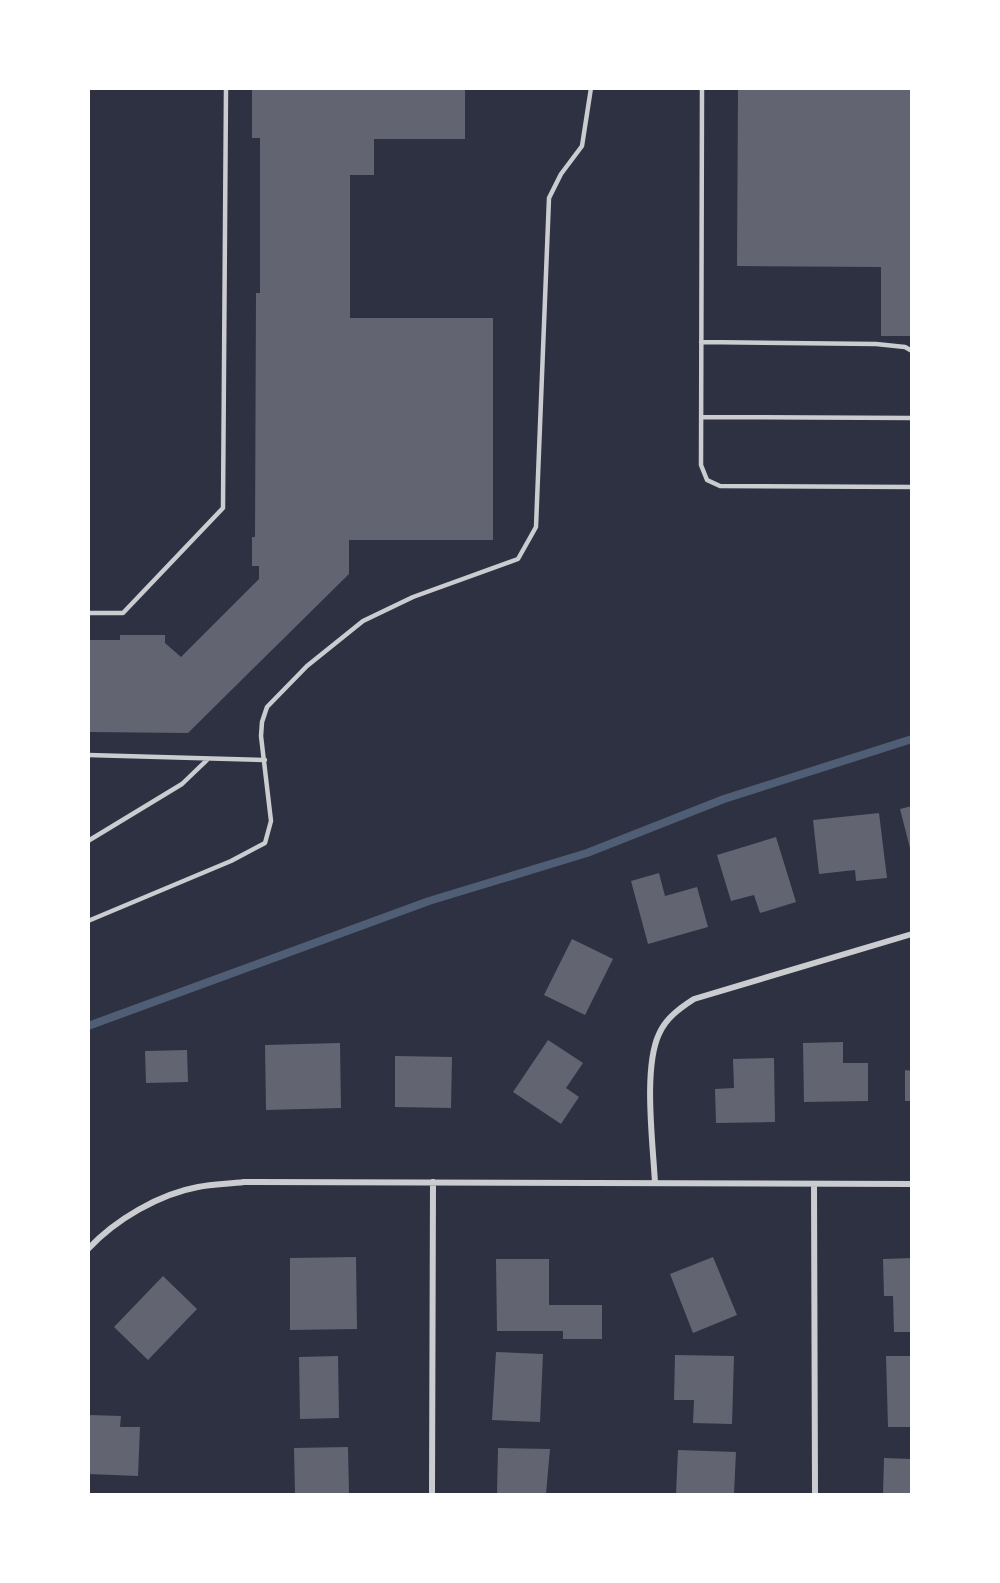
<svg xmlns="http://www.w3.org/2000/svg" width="1000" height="1583" viewBox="0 0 1000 1583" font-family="Signika,sans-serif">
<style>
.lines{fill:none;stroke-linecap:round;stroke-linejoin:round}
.stream{stroke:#4f5d75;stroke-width:8}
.building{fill:#626471}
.service{stroke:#caccd0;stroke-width:4.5}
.minor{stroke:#caccd0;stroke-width:6}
</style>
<rect width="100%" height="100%" fill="#2d3142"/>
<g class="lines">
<!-- stream -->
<path class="stream" d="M88,1026L429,901L587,853L724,799L912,739"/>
</g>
<!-- building -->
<path class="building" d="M252,88H465V139H374V175H350V318H493V540H349V574L188,733L88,732V640H120V635H165V643L181,657L259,579V566H252V537H255L256,293H260V138H252Z
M738,88H912V336H881V267L737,266Z
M912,806V852H911L900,809Z
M879,813L887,878L856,881L855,870L819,874L813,820Z
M776,837L796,902L760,913L754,895L731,901L717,855Z
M659,873L665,896L697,887L708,927L648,944L631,881Z
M572,939L613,959L585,1015L544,995Z
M548,1040L583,1063L566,1088L579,1097L561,1124L513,1092Z
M843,1042V1063H868V1101L804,1102L803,1043Z
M340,1043L341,1108L266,1110L265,1045Z
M187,1050L188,1082L146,1083L145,1051Z
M395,1056L452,1057L451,1108L395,1107Z
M774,1058L775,1122L716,1123L715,1089L734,1088L733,1059Z
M905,1070L912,1071V1101H905Z
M356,1257L357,1329L290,1330V1258Z
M713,1257L737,1315L693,1333L670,1274Z
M912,1258V1332H894L893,1296H884L883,1259Z
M496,1259H549V1305H602V1339H563V1331H497Z
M163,1276L197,1309L148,1360L114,1327Z
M496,1352L543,1354L540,1422L492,1420Z
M675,1355L734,1356L732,1424L693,1423L694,1400H674Z
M338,1356L339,1418L300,1419L299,1357Z
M886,1356H912V1427H888Z
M90,1415L121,1416L120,1427H140L138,1476L89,1474Z
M348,1447L349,1494H295L294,1448Z
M498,1448L550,1449L546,1494H497Z
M678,1450L736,1452L734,1494H676Z
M884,1458L912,1459V1494H883Z"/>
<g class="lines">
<!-- service -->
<path class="service" d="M702,88L701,465L707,480L720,486L912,487
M701,342L876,344L905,347L912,351
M701,417L912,418
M88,613H123L223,508L226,88
M88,755L265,760
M88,841L182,784L207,760
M88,921L231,861L265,843L271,821L261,736L262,722L267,707L307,666L363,621L413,597L518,559L536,527L549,198L561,174L582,146L591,88"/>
<!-- minor -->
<path class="minor" d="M655,1183C653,1144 643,1068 659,1034C666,1018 680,1008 694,999L912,934
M814,1184L815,1494
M88,1249C115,1220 159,1194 198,1187C213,1184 229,1184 244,1182L912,1184
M432,1494L433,1182"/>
</g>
<!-- border -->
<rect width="1000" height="1583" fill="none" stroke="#ffffff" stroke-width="180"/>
</svg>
